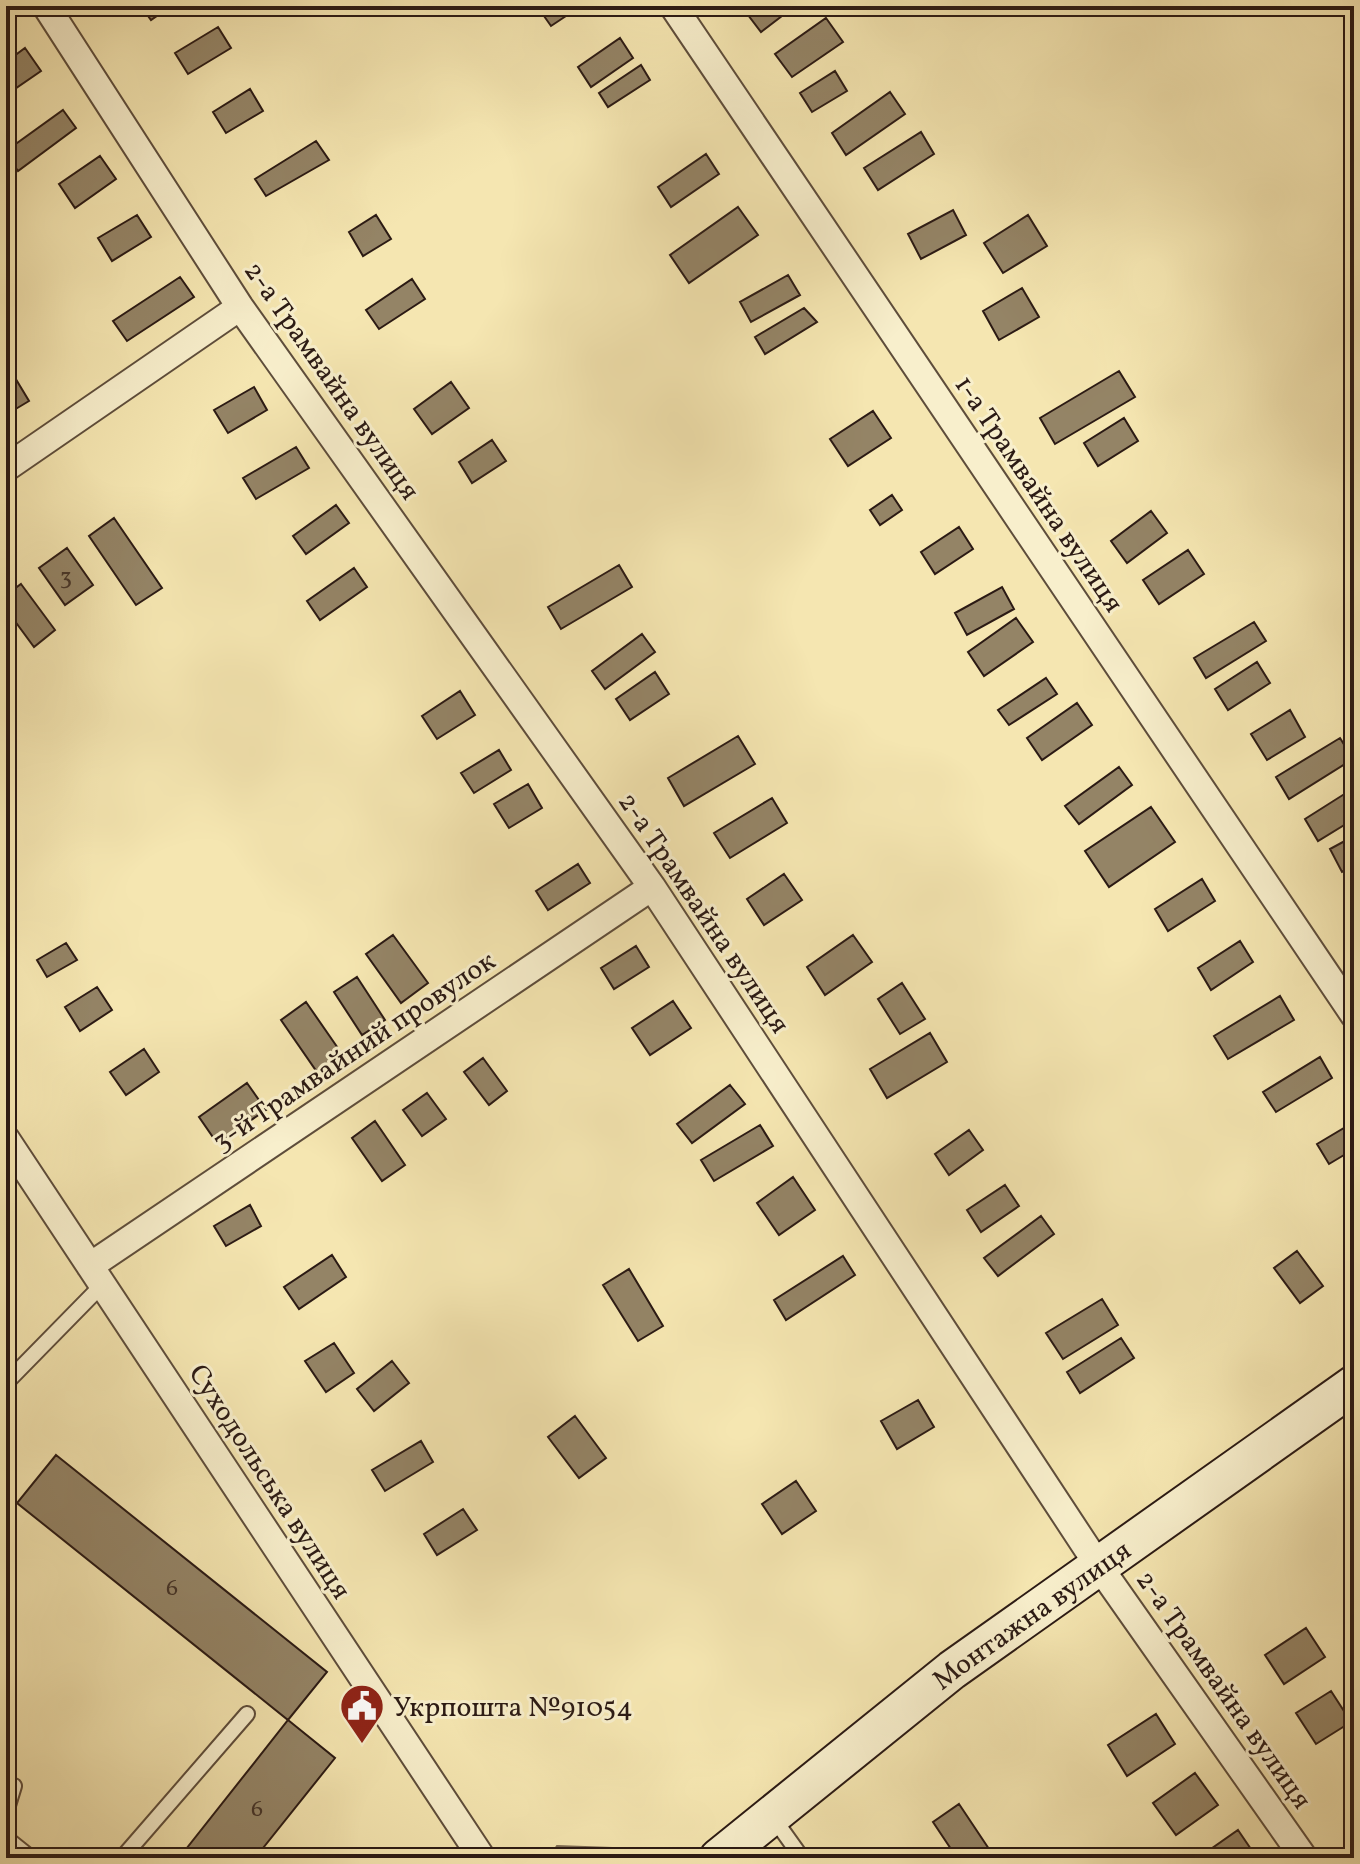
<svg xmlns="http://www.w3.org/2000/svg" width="1360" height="1864" viewBox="0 0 1360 1864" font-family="Vollkorn,serif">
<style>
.green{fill:#d3c396;stroke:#7f6e55;stroke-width:2}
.building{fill:#948466;stroke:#2b1a14;stroke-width:2}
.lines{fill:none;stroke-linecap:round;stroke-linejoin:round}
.lane-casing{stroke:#5e4d3b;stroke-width:18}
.street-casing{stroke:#5e4d3b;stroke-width:30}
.secondary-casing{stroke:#2b1a14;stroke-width:42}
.lane{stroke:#f8efcc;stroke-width:14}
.street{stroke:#f8efcc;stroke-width:26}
.secondary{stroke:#f8efcc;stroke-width:38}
.labels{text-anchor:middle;stroke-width:6;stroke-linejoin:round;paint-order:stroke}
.number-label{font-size:24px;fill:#453428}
.street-label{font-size:28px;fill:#2b1a14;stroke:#f8efcc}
.poi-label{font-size:28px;fill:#2b1a14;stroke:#f8efcc;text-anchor:start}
</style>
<rect width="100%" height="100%" fill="#f5e6b1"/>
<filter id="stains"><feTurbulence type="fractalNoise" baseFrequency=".0025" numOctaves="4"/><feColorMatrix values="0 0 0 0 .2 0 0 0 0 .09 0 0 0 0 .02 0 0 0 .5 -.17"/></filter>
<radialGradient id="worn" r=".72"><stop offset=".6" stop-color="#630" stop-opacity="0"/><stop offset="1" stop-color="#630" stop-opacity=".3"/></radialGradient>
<!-- green -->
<path class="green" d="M557,1846L665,1850L655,1858H549Z"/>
<!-- building -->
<path class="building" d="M141,6H171L151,20Z
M537,6H581L551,26Z
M753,6H795L761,32L745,11Z
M826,18L843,42L792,77L775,54Z
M218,27L231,48L188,74L175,53Z
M620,38L633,58L591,87L578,67Z
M25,48L41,71L6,95V62Z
M641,65L650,80L608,107L599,93Z
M835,71L847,91L812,112L800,93Z
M250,89L263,111L226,133L213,112Z
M890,92L905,114L846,155L832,133Z
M63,110L76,128L18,171L6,154V151Z
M921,132L934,154L878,190L864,168Z
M316,141L329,160L266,196L255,179Z
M706,154L719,174L671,207L658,187Z
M100,156L116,179L75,208L59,184Z
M738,207L758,235L689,283L670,255Z
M953,210L966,235L921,259L908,234Z
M137,215L151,237L112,261L98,238Z
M376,215L391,239L363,256L349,232Z
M1028,215L1047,246L1003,273L984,243Z
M788,275L800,295L751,322L740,302Z
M180,277L194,297L127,341L113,321Z
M412,279L425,299L379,329L366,310Z
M1022,288L1039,317L999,340L983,311Z
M804,308L817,322L765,354L755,337Z
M8,366L29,401L9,413L6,408V367Z
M1119,371L1135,397L1055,444L1040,418Z
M451,382L469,408L432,434L414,409Z
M254,387L267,410L228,433L214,410Z
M873,411L891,438L848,466L830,439Z
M1124,418L1138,441L1098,466L1084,443Z
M492,440L506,461L472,483L459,462Z
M296,447L309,468L256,499L243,478Z
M892,495L902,510L880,525L870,510Z
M336,505L349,523L306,554L293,536Z
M1151,511L1167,533L1127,563L1111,541Z
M114,518L162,588L136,605L89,536Z
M959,527L973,549L935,574L921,552Z
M67,548L93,585L65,605L39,568Z
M1188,550L1204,574L1159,604L1143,580Z
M619,565L632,587L561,629L548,607Z
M354,568L367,587L320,620L307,601Z
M21,584L55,630L34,647L6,609V595Z
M1002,587L1014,609L967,635L955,613Z
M1016,618L1033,642L984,676L968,652Z
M1254,622L1266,641L1206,678L1194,658Z
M642,634L655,652L605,689L592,671Z
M1257,662L1270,683L1228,710L1215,689Z
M655,672L669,694L630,720L616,699Z
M1046,678L1057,694L1009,725L998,710Z
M460,691L475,715L437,739L422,716Z
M1077,703L1092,725L1042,760L1027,738Z
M1290,710L1305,737L1267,760L1251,734Z
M738,736L755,764L684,806L668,778Z
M1340,738L1353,759L1289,799L1276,777Z
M499,750L511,770L474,793L461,773Z
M1119,767L1132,785L1079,824L1065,806Z
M528,784L542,808L509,828L494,804Z
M1346,793L1354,805V819L1318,841L1305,819Z
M772,798L787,823L730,858L714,833Z
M1151,807L1175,842L1109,887L1085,851Z
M1354,836V866L1342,872L1330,849Z
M578,864L590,883L548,910L536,891Z
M784,874L802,900L764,925L747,899Z
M1202,879L1215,901L1168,931L1155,909Z
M393,935L428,983L401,1003L366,954Z
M853,935L872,962L825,995L807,967Z
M1240,941L1253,962L1211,990L1198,968Z
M66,943L77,960L47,977L37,960Z
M636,946L649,967L614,989L601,968Z
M357,977L385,1020L362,1035L334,992Z
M902,983L925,1019L900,1034L878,999Z
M97,987L112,1010L80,1031L65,1007Z
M1280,996L1294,1020L1228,1059L1214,1036Z
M673,1001L691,1028L650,1055L632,1028Z
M306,1002L342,1054L317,1072L281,1020Z
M930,1033L947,1062L887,1098L870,1069Z
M144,1049L159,1072L126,1095L110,1072Z
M1320,1057L1332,1078L1276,1112L1263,1092Z
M483,1058L507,1091L489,1105L464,1072Z
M247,1083L266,1110L217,1143L199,1117Z
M730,1085L745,1104L692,1143L677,1124Z
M427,1093L446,1119L422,1136L403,1110Z
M375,1121L405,1165L382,1181L352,1138Z
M1354,1122V1149L1329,1164L1317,1144Z
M760,1125L773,1146L714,1181L701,1160Z
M969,1130L983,1150L949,1175L935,1154Z
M793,1177L815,1210L779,1235L757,1203Z
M1005,1185L1019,1206L981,1232L967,1210Z
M250,1205L261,1226L226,1246L214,1226Z
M1041,1216L1054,1234L998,1276L984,1258Z
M1297,1251L1323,1286L1300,1303L1274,1268Z
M332,1255L346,1277L299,1309L284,1287Z
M843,1256L855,1275L786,1320L774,1300Z
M629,1269L663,1326L638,1341L603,1285Z
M1102,1299L1118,1325L1063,1359L1046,1333Z
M1121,1338L1134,1358L1080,1393L1067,1372Z
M334,1343L354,1373L326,1392L305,1361Z
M392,1361L409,1383L374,1411L357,1389Z
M918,1400L934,1427L897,1449L881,1421Z
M575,1416L606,1458L579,1478L548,1437Z
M421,1441L433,1462L385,1491L372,1470Z
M56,1455L327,1672L288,1720L17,1503Z
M796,1481L816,1511L782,1534L762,1504Z
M463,1509L477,1530L437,1555L424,1534Z
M1306,1628L1325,1657L1284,1684L1265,1655Z
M1331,1691L1351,1722L1316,1744L1296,1713Z
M1156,1714L1175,1744L1127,1776L1108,1745Z
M288,1720L335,1758L255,1858H179Z
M1195,1773L1218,1805L1176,1835L1153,1803Z
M959,1804L995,1858H957L933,1822Z
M1238,1830L1257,1858H1198Z"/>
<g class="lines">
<!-- lane casing -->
<g class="lane-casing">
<path id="lane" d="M6,1383L103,1284
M6,1812L14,1786
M772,1816L802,1858
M6,1838L31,1858
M122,1858L247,1714"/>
</g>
<!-- street casing -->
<g class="street-casing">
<path id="street" d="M46,6L240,307L652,887L1098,1565L1304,1858
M673,6L1354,1015
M6,468L240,307
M6,1139L482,1858
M90,1266L652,887"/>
</g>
<!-- secondary casing -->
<g class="secondary-casing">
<g id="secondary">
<path id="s1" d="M719,1858L952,1670L1354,1385"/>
</g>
</g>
<!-- lane -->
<use href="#lane" class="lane"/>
<!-- street -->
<use href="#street" class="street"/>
<!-- secondary -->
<use href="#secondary" class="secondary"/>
</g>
<!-- icons -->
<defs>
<g id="civic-pin" transform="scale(2.3)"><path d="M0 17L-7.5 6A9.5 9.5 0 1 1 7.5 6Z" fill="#8f2418" stroke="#f8efcc"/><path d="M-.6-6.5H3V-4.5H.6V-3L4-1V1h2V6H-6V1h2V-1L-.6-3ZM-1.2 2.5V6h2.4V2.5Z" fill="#fff"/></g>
</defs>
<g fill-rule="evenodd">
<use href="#civic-pin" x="362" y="1706"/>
</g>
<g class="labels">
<!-- number labels -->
<g class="number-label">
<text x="66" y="584">3</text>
<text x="172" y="1595">6</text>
<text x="257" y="1816">6</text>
</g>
<!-- street labels -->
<g class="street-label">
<text transform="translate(333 380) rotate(55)" y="10">2-а Трамвайна вулиця</text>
<text transform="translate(1040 493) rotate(56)" y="10">1-а Трамвайна вулиця</text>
<text transform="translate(705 912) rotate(56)" y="10">2-а Трамвайна вулиця</text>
<text transform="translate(353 1050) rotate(-34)" y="10">3-й Трамвайний провулок</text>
<text transform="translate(271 1481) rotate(57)" y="10">Суходольська вулиця</text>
<text dy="10" stroke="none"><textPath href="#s1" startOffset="396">Монтажна вулиця</textPath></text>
<text transform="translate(1225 1689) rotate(55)" y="10">2-а Трамвайна вулиця</text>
</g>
<!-- poi labels -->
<g class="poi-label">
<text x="393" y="1716">Укрпошта №91054</text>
</g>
</g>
<!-- margin -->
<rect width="1360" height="1864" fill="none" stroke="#f5e6b1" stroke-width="32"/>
<rect x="8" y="8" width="1344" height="1848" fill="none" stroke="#2b1a14" stroke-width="4"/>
<rect x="16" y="16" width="1328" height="1832" fill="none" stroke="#2b1a14" stroke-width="2"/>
<rect width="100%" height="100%" filter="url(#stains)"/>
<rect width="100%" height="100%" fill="url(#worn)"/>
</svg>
